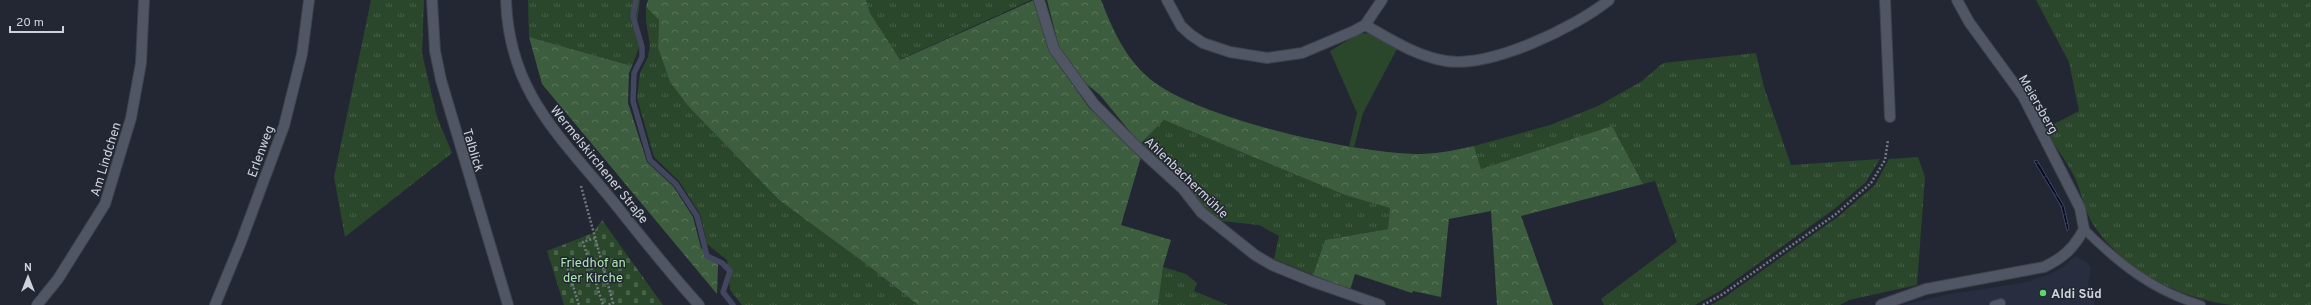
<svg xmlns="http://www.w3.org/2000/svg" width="2311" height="305" viewBox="0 0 2311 305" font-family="Overpass,sans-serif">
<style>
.built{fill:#282e40}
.grass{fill:url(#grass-tufts)}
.forest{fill:url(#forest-crowns)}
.cemetery{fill:url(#cemetery-stones)}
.green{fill:#2a472b}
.water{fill:url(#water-waves);stroke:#42465e}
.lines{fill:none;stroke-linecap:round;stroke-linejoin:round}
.stream{stroke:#42465e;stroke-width:5.5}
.service-casing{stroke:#3f424c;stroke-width:10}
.minor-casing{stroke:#3f424c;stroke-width:12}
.tertiary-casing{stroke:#3f424c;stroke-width:12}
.path{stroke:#747883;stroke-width:2.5;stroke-dasharray:2 2;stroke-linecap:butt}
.service{stroke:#505663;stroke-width:8}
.minor{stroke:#505663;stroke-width:10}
.tertiary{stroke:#505663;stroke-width:10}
.poi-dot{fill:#60d56b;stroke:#222733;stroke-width:1.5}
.labels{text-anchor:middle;stroke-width:3;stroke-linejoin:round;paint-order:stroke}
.street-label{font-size:13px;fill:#cfd2da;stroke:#222733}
.park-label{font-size:13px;fill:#afe7b0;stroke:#222733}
.poi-label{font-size:13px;font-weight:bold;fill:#cfd2da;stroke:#222733;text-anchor:start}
</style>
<defs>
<pattern id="grass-tufts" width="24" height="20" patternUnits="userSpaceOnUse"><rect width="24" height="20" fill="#2a472b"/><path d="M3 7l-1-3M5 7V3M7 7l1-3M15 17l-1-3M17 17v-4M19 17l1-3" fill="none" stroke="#486149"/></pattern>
<pattern id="forest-crowns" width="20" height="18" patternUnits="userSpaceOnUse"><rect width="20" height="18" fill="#3d5e3e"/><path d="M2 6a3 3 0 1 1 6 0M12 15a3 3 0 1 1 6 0" fill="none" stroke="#587459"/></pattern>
<pattern id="cemetery-stones" width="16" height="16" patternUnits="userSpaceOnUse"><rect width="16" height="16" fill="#2a472b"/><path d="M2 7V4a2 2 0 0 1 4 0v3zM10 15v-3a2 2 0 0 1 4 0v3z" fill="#486149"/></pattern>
<pattern id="water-waves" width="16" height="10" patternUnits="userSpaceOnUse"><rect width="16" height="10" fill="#050a29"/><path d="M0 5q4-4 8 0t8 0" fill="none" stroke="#282d47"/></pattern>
</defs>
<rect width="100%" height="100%" fill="#222733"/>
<!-- built -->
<path class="built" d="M2075,256L2087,262L2091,268L2088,283L2095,305H1902L1945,295L2027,282L2052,273L2065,266Z"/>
<!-- grass -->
<path class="grass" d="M371,0H424L422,53L437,117L452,153L345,237L334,177Z
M528,0H640L637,22L640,45L632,66L529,37Z
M866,0H1031L899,60L870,13Z
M2036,0H2311V305C2285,305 2258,305 2232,305C2180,299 2124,270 2094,226C2085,212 2082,194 2075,178C2067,161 2054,145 2044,129L2079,111L2069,62Z
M646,7L659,20L658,48L670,82L688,106L779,200L870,267L918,305H742L730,290L727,260L707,244L700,214L679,181L654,157L637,98L640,73L648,57L650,45L646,21Z
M1756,53L1764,87L1791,165L1880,159L1866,182L1833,210L1720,291L1695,305H1604L1601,299L1677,242L1655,181L1643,184L1612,127L1481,169L1474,146L1550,125L1598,106L1642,81L1663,63Z
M1164,120L1345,195L1391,208L1388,229L1325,240L1313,275L1274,259L1279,236L1259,225L1222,221L1203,206L1186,187L1140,144Z
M1918,157L1925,177L1917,285L1849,300L1840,305H1711L1725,297L1839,216L1875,185L1889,159Z
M1163,267L1186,274L1197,283L1194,291L1228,305H1158Z"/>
<!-- forest -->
<path class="forest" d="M648,0H866L870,13L900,60L1034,0L1049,51L1089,108L1112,126L1141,157L1121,225L1171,240L1163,267L1158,305H918L870,267L779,200L688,106L670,82L658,48L659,20L646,7Z
M1047,0H1101C1113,30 1125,58 1150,79C1198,119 1360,155 1423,154C1440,153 1457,150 1474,146L1481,169L1612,126L1643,184L1521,216L1553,305H1497L1491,211L1449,219L1441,297L1413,291L1412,293L1355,274L1350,290L1313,275L1325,240L1388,229L1390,208L1345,195L1164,120L1140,144L1100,95L1083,81L1059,47Z
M529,37L632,66L629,73L628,103L647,162L673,186L693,217L701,248L718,265L717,294L542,84Z"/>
<!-- cemetery -->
<path class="cemetery" d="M602,220L663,305H564L547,251L593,233Z"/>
<!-- green -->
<path class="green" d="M1360,33L1370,34L1397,49L1363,113L1354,147L1349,146L1357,113L1330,51Z"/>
<!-- water -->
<path class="water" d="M2037,160L2064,206L2069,229L2067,231L2061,206L2034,161Z"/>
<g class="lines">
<!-- stream -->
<path class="stream" d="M636,0L633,16L642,47V57L634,73L633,101L650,160L676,184L697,216L707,256L722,263L730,271L723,292L733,305"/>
<!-- service casing -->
<g class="service-casing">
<path id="service" d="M2084,229C2118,263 2153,291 2201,305
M1994,305L2001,303"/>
</g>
<!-- minor casing -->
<g class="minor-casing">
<path id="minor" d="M432,0L435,51L441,80L508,305
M1039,0L1054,49L1094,104L1138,148L1183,189L1201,212L1255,255L1272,265L1311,281L1380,305
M1167,0L1181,26L1191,35L1203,43L1230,52L1267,58L1302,53L1354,31L1365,25L1382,0
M1885,0L1890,117
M1365,25C1390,39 1416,56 1446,61C1491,68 1574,28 1609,0
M37,305L58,279L105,204L131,118L141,63L144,0
M215,305L241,242L284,126L302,54L309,0
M1881,305L1926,289L2044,267C2063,258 2074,248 2084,229L2080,208L2023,96L1969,22L1957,0"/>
</g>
<!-- tertiary casing -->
<g class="tertiary-casing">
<path id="tertiary" d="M506,0C509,91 558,134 611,199C640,235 668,271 699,305"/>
</g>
<!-- path -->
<path class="path" d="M581,186L613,303L608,305
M595,238L583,242L603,305
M564,257L579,305
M1703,305L1723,294L1836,214L1871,183L1885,160L1888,140"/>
<!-- service -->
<use href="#service" class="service"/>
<!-- minor -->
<use href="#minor" class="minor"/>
<!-- tertiary -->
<use href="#tertiary" class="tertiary"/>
</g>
<!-- markers -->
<circle class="poi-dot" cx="2043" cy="293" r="4"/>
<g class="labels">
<!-- street labels -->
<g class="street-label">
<text transform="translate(2039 104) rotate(60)" y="5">Meiersberg</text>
<text transform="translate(474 150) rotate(73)" y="5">Talblick</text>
<text transform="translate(260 151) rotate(-70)" y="5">Erlenweg</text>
<text transform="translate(105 159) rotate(-73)" y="5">Am Lindchen</text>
<text transform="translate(600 164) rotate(51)" y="5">Wermelskirchener Straße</text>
<text transform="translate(1187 177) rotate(44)" y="5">Ahlenbachermühle</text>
</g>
<!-- park labels -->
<g class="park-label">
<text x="593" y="267">Friedhof an<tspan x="593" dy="15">der Kirche</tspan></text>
</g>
<!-- poi labels -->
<g class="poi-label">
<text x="2051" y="298">Aldi Süd</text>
</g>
</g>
<!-- north arrow -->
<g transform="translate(28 277)" stroke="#222733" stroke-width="3" paint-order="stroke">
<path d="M0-3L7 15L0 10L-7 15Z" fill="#cfd2da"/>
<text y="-6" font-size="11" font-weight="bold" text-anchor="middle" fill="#cfd2da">N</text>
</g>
<!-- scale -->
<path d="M10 26v6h53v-6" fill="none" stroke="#cfd2da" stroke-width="2"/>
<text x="16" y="26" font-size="12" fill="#cfd2da" stroke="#222733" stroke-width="3" paint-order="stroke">20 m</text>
</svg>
